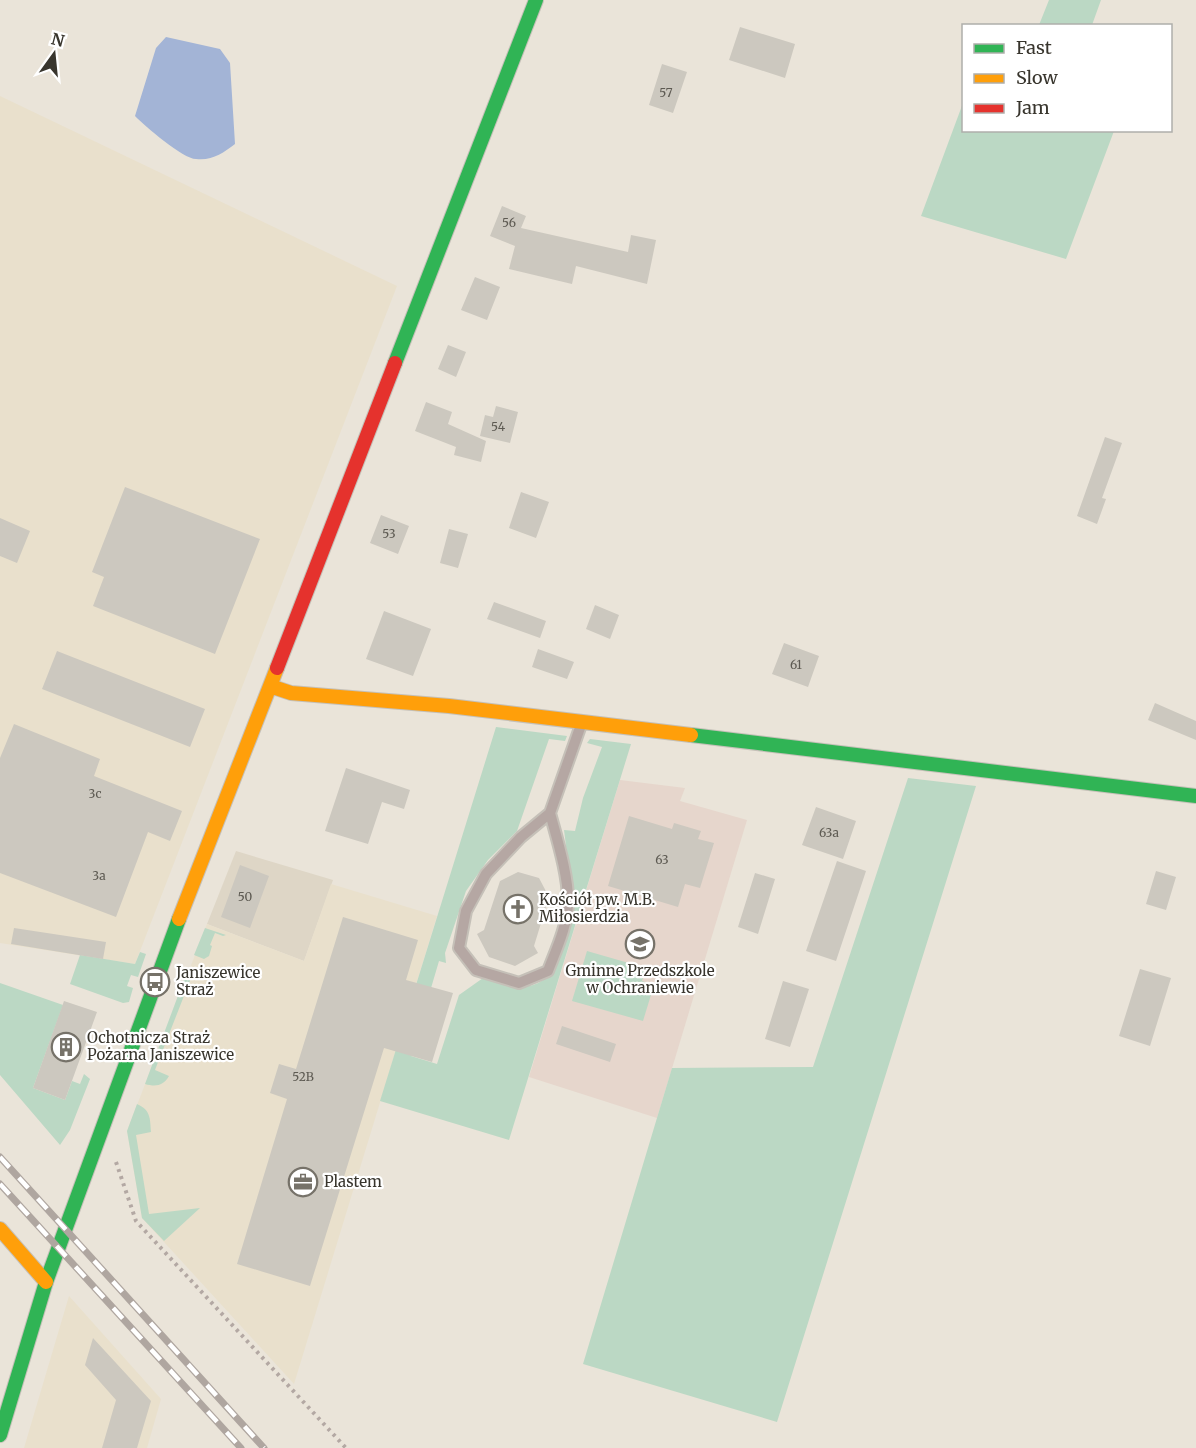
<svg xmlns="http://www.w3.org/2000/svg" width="1196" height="1448" viewBox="0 0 1196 1448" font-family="Merriweather,serif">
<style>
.commercial{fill:#ded6c6}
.built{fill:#e9e0cc}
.education{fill:#e6d6cc}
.green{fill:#bbd8c4}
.water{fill:#a3b4d6}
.building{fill:#ccc8bf}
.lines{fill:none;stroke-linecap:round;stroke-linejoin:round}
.lane-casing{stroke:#c5c0b8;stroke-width:14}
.fast-casing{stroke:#c5c0b8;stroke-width:16}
.slow-casing{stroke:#c5c0b8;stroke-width:16}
.jam-casing{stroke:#c5c0b8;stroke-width:16}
.path{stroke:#b3a8a3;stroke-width:4;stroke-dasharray:3 4.5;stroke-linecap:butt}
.lane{stroke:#b5a7a3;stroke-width:10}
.fast{stroke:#30b455;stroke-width:14}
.slow{stroke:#ff9f0a;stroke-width:14}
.jam{stroke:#e5322d;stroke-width:14}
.rail-casing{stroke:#afa6a0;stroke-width:7}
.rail{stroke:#fff;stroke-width:4.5;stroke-dasharray:14;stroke-linecap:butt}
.labels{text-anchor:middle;stroke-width:4.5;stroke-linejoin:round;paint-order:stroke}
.number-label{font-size:12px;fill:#5d5a52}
.poi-label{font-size:15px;fill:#38352d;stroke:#fff;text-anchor:start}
</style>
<rect width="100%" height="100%" fill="#eae4d9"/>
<!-- commercial -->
<path class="commercial" d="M236,851L333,880L304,961L207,924Z"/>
<!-- built -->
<path class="built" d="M0,96L397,286L135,964L0,943Z
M331,884L437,916L294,1384L142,1218L127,1131L207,924L304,961Z
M69,1296L161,1399L147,1448H24Z"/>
<!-- education -->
<path class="education" d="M620,780L685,788L680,801L747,820L657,1118L529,1077Z"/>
<!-- green -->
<path class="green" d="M1049,0H1101L1092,25H1039Z
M963,103L964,130L1114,131L1066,259L921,216Z
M496,727L567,736L565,741L549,739L517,831L488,860L466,891L445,953L446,963L439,961L411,1056L437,1064L459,995L483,978C497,983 517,990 533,985C581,970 569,868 564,830L575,831L583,798L602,747L587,743L590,739L631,744L509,1140L380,1101Z
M908,778L976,786L777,1422L583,1364L672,1068L813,1067Z
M205,928L226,935L223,936L215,933L210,945L212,946L209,956L204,959L194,955Z
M587,951L646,968L642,981L654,985L643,1021L572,1001Z
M140,952L146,954L138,977L131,975L127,986L133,988L129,1002L123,1003L70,984L80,955L135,964Z
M185,977L191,978L155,1070L169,1076C163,1086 156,1087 145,1084Z
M0,983L63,1005L33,1088L65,1100L72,1081L80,1084L84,1074L90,1079L70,1130L60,1145L0,1075Z
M137,1104C151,1110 150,1119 151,1132L136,1135L149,1214L200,1208L164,1241L142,1218L127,1131Z"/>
<!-- water -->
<path class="water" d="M166,37L220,49L230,63L235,144C223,153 212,161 196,159C183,159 145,126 135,116L156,48Z"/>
<!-- building -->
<path class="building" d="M740,27L795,44L785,78L729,60Z
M662,64L687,72L673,113L649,105Z
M502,206L526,216L521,228L628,252L631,235L656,240L647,284L576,266L572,284L509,269L515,246L490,236Z
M475,277L500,287L487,320L461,310Z
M448,345L466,352L456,377L438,369Z
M426,402L452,412L448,424L486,441L481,462L454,455L456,447L415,431Z
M496,406L518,412L510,443L480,436L485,415L493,417Z
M1105,437L1122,443L1102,498L1106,499L1097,524L1077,516Z
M125,487L260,539L215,654L93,606L104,577L92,572Z
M521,492L549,502L536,538L509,528Z
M381,515L409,526L398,554L370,543Z
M0,518L30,531L17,563L0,556Z
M449,529L468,534L458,568L440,563Z
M494,602L546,621L540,638L487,619Z
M595,605L619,615L610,639L586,629Z
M384,611L431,629L413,676L366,659Z
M784,643L819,656L808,687L772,674Z
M538,649L574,662L567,679L532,667Z
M57,651L205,709L190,747L42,689Z
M1155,703L1196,721V740L1148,720Z
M14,724L100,759L94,776L182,811L170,841L148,832L116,917L0,873V758Z
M346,768L410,790L404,809L382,802L368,844L325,831Z
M816,807L856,821L843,859L802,845Z
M629,816L672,829L674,823L701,831L698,839L714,843L700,888L685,884L678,907L608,886Z
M837,861L866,871L836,961L806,951Z
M240,865L269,876L250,928L221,917Z
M1156,871L1176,877L1166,910L1146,904Z
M518,872L539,878L549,897L534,946L538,953L515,966L489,957L477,934L484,930L500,881Z
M755,873L775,879L758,934L738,927Z
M343,917L418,940L406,980L453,993L432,1062L384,1048L310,1286L237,1264L287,1099L270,1093L279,1064L296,1069Z
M14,928L106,942L103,959L11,944Z
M1140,969L1171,978L1150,1046L1119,1036Z
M783,981L809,989L790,1047L765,1039Z
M64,1001L97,1012L65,1100L33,1088Z
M562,1026L616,1044L610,1062L556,1044Z
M93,1338L151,1401L137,1448H102L116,1400L85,1365Z"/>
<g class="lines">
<!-- lane casing -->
<g class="lane-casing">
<path id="lane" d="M550,813C557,839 569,877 568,904C567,927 556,950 548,971L519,983L476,970L459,948L466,911L486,874L521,837L550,813L582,722"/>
</g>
<!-- fast casing -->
<g class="fast-casing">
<path id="fast" d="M395,363L536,0
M691,735L1196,796
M0,1435L46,1282L179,919"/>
</g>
<!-- slow casing -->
<g class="slow-casing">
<path id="slow" d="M270,686L291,693L449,706L691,735
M179,919L277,668
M0,1229L46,1282"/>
</g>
<!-- jam casing -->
<g class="jam-casing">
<path id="jam" d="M277,668L395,363"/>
</g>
<!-- path -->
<path class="path" d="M116,1162L136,1221L346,1448"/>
<!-- lane -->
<use href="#lane" class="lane"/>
<!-- fast -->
<use href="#fast" class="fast"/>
<!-- slow -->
<use href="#slow" class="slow"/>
<!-- jam -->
<use href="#jam" class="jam"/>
<!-- rail casing -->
<g class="rail-casing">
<path id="rail" d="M0,1157L264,1448
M0,1184L241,1448"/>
</g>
<!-- rail -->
<use href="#rail" class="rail"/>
</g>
<!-- icons -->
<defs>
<g id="church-ring" transform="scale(1.5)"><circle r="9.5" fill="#fff" stroke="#767269" stroke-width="1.5"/><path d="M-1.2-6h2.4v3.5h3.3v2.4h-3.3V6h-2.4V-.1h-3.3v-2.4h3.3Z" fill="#767269"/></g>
<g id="school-ring" transform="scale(1.5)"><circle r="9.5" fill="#fff" stroke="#767269" stroke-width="1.5"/><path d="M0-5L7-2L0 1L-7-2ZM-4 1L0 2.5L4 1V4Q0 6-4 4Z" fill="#767269"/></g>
<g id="bus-ring" transform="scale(1.5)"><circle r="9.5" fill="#fff" stroke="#767269" stroke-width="1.5"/><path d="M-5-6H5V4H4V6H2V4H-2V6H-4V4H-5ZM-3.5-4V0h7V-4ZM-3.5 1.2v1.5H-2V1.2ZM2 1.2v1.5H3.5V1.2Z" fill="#767269"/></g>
<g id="building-ring" transform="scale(1.5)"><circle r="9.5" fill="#fff" stroke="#767269" stroke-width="1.5"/><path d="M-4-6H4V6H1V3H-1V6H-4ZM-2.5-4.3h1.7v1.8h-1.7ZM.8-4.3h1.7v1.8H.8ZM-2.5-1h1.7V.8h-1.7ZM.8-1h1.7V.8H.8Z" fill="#767269"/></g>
<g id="office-ring" transform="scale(1.5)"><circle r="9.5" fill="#fff" stroke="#767269" stroke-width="1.5"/><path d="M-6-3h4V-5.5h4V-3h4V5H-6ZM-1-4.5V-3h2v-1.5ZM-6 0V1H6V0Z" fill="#767269"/></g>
</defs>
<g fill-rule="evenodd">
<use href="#church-ring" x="518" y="909"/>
<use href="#school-ring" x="640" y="944"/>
<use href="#bus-ring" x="155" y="982"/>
<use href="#building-ring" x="66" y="1047"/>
<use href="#office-ring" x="303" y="1182"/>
</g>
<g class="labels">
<!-- number labels -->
<g class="number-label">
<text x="666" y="97">57</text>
<text x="509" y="227">56</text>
<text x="498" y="431">54</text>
<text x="389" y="538">53</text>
<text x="796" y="669">61</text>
<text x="95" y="798">3c</text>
<text x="829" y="837">63a</text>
<text x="662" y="864">63</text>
<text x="99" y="880">3a</text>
<text x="245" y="901">50</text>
<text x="303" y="1081">52B</text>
</g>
<!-- poi labels -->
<g class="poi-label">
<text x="539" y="905">Kościół pw. M.B.<tspan x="539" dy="17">Miłosierdzia</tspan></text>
<text x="640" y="976" text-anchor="middle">Gminne Przedszkole<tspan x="640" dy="17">w Ochraniewie</tspan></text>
<text x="176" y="978">Janiszewice<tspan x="176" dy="17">Straż</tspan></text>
<text x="87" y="1043">Ochotnicza Straż<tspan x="87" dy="17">Pożarna Janiszewice</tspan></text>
<text x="324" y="1187">Plastem</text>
</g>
</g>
<!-- legend -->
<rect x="962" y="24" width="210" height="108" fill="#ffffff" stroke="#afaeab" stroke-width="1.5"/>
<rect x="974" y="44" width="30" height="9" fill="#30b455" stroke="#afaeab" stroke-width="1.5"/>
<text x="1016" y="54" font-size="18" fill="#38352d">Fast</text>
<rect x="974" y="74" width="30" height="9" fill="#ff9f0a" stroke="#afaeab" stroke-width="1.5"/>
<text x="1016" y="84" font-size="18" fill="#38352d">Slow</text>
<rect x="974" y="104" width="30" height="9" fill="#e5322d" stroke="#afaeab" stroke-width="1.5"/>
<text x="1016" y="114" font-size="18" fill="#38352d">Jam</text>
<!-- north arrow -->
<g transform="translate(54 54) rotate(15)" stroke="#ffffff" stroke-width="4.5" paint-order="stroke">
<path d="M0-4.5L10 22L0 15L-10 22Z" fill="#38352d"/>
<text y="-9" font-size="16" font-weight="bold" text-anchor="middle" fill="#38352d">N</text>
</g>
</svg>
